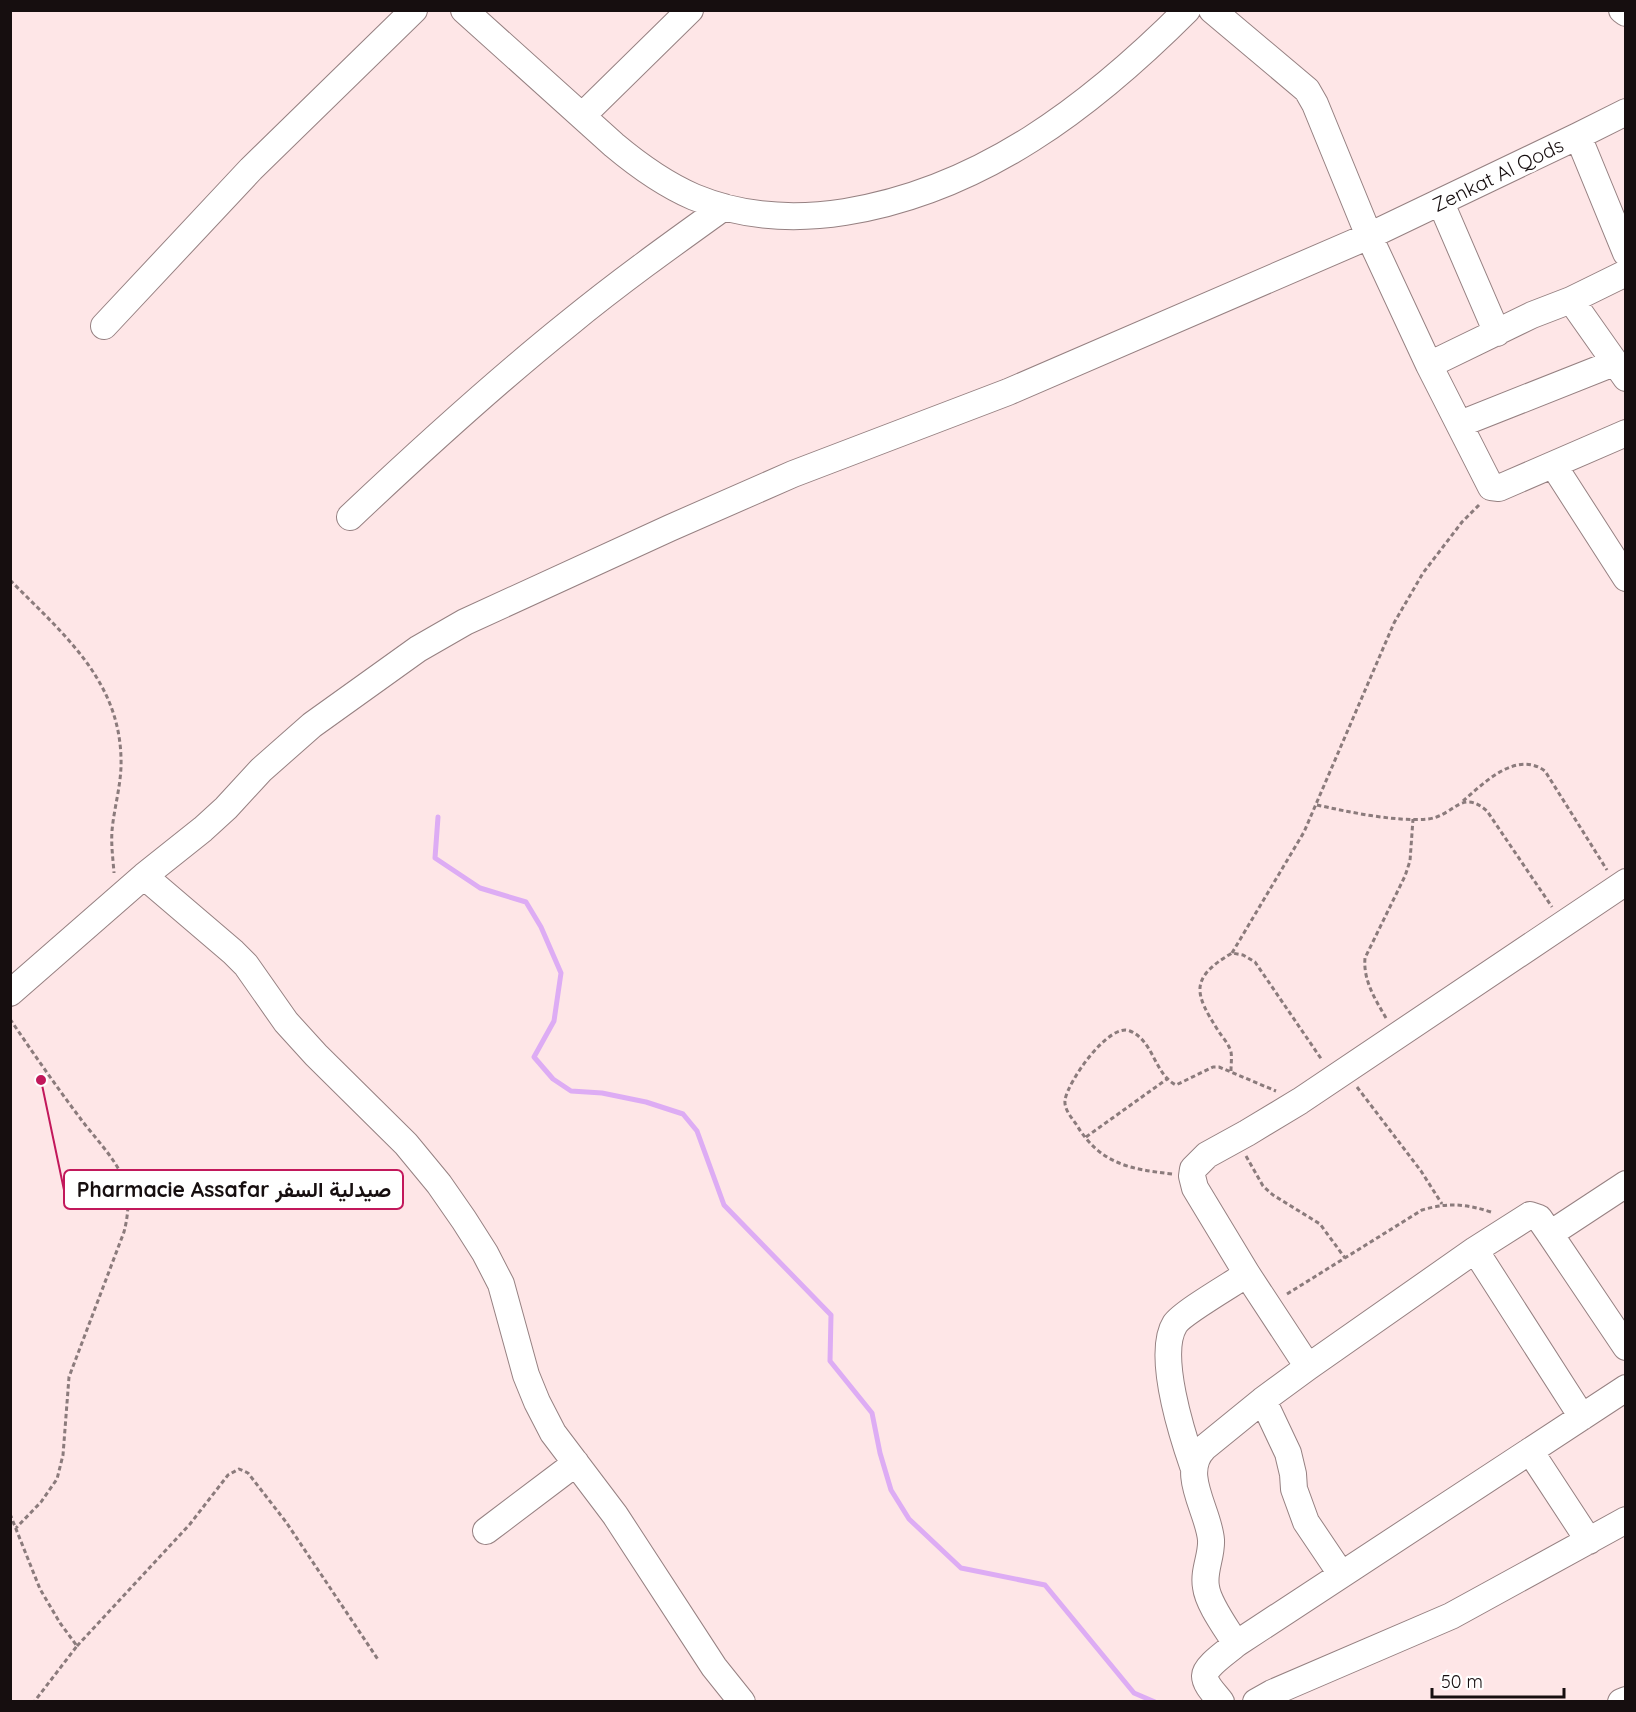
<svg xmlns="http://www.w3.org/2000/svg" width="1636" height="1712" viewBox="0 0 1636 1712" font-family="Quicksand,Vazirmatn,sans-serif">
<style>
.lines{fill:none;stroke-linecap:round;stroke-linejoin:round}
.stream{stroke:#ddacf4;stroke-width:5}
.minor-casing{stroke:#968182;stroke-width:28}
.path{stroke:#8b7b7c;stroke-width:3;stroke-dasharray:4.5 3;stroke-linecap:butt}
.minor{stroke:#fff;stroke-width:26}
.labels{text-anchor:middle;stroke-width:5;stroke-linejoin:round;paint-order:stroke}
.street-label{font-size:20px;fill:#160e0f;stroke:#fff}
.leader{fill:none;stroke:#c2185b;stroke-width:2}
.callout-dot{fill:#c2185b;stroke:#fff;stroke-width:2}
.callout{fill:#fff;stroke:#c2185b;stroke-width:2}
.callout-label{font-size:21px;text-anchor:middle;font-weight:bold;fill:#160e0f}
</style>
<rect width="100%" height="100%" fill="#fee6e7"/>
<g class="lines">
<!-- stream -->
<path class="stream" d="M438,817L435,858L480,888L526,902L541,927L561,973L554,1021L534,1057L553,1079L571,1091L602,1093L646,1102L683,1114L697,1131L724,1205L831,1315L830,1361L872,1413L880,1453L891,1490L909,1519L961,1568L1045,1585L1134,1693L1155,1702"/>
<!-- minor casing -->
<g class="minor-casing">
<path id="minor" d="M464,10L614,145C639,166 664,184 694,197C742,217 794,220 845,212C982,190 1091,106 1187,10
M1212,10L1307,90L1315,104L1369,236L1429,365L1491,487L1499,488L1626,433
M1622,10L1626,13
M582,116L690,10
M1578,136L1626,253
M1441,203L1497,333
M1571,300L1626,378
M104,326L251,169L414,10
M1429,365L1532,315L1571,300L1626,273
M1460,424L1614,363
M1554,466L1626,578
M350,517C421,450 492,385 568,324C618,283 671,245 724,207
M144,876L233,952L246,965L286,1022L316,1055L406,1144L439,1184L464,1220L485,1253L501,1284L526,1375L537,1402L553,1433L615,1515L714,1667L742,1702
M10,993L144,876L203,829L226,808L261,770L312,725L418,649L465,622L670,528L793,474L1008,392L1369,236L1578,136L1626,112
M1550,1234L1626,1184
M1475,1250L1582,1417
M1308,1367L1247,1274L1195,1188L1192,1176L1193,1169L1207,1155L1247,1133L1300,1101L1626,882
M1263,1400L1288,1453L1293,1474L1294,1489L1306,1522L1341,1574
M1530,1451L1589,1541
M1193,1466C1182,1434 1156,1354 1175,1324C1182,1313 1234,1283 1247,1274
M486,1531L576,1463
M1236,1644C1227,1629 1208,1604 1206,1587C1203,1571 1212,1556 1211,1540C1209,1511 1179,1473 1204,1448L1263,1400L1308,1367L1475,1250L1530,1215L1539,1218L1550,1234L1626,1347
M1221,1702C1216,1695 1205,1685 1205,1676C1204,1667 1228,1651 1236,1644L1626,1388
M1256,1702L1272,1693L1451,1616L1626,1520
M1621,1702L1626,1700"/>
</g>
<!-- path -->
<path class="path" d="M10,580C62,633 119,679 121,758C122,783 114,807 112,831C111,845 113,859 114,873
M1463,801C1484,783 1516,750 1545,771L1607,870
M1317,805C1349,812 1395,822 1428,819C1454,816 1461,788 1487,811L1552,907
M1232,953L1304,832L1394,623L1423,573L1462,522L1479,505
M1386,1018C1375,999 1363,980 1365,958L1405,876L1410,861L1413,819
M10,1019C33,1053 56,1086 80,1118C94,1137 116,1159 125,1182C130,1199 128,1216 124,1232L69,1377L63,1455L57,1479L41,1502L16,1528
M1231,1071C1231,1064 1232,1058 1231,1052C1229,1044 1223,1038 1219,1032C1195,994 1188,979 1232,953L1243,955L1255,962L1322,1060
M1357,1087L1421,1171L1442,1204
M1086,1137L1167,1079
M1246,1156L1263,1186L1273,1195L1320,1224L1345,1258
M1172,1174C1129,1169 1100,1164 1076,1124C1071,1117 1064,1109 1065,1100C1068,1081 1109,1022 1130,1031C1154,1041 1154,1074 1176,1085L1213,1067H1219L1276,1091
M1287,1294L1422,1210C1449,1202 1467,1204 1494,1213
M10,1514L40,1589L60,1623L77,1646L34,1702
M77,1646L190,1524L228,1475L239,1469L248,1473L286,1522L379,1661"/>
<!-- minor -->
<use href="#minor" class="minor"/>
</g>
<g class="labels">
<!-- street labels -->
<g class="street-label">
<text transform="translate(1498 175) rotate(-26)" y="7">Zenkat Al Qods</text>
</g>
</g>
<!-- callouts -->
<path class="leader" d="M41 1080L64 1190"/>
<circle class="callout-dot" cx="41" cy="1080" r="6"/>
<rect class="callout" x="64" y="1170" width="339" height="39" rx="6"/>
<g class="callout-label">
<text x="234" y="1197">Pharmacie Assafar صيدلية السفر</text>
</g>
<!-- border -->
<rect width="1636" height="1712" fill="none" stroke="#160e0f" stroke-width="24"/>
<!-- scale -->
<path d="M1432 1688v9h132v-9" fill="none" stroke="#160e0f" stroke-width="3"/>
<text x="1441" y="1688" font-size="18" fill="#160e0f" stroke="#ffffff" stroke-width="4.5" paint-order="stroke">50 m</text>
</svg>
